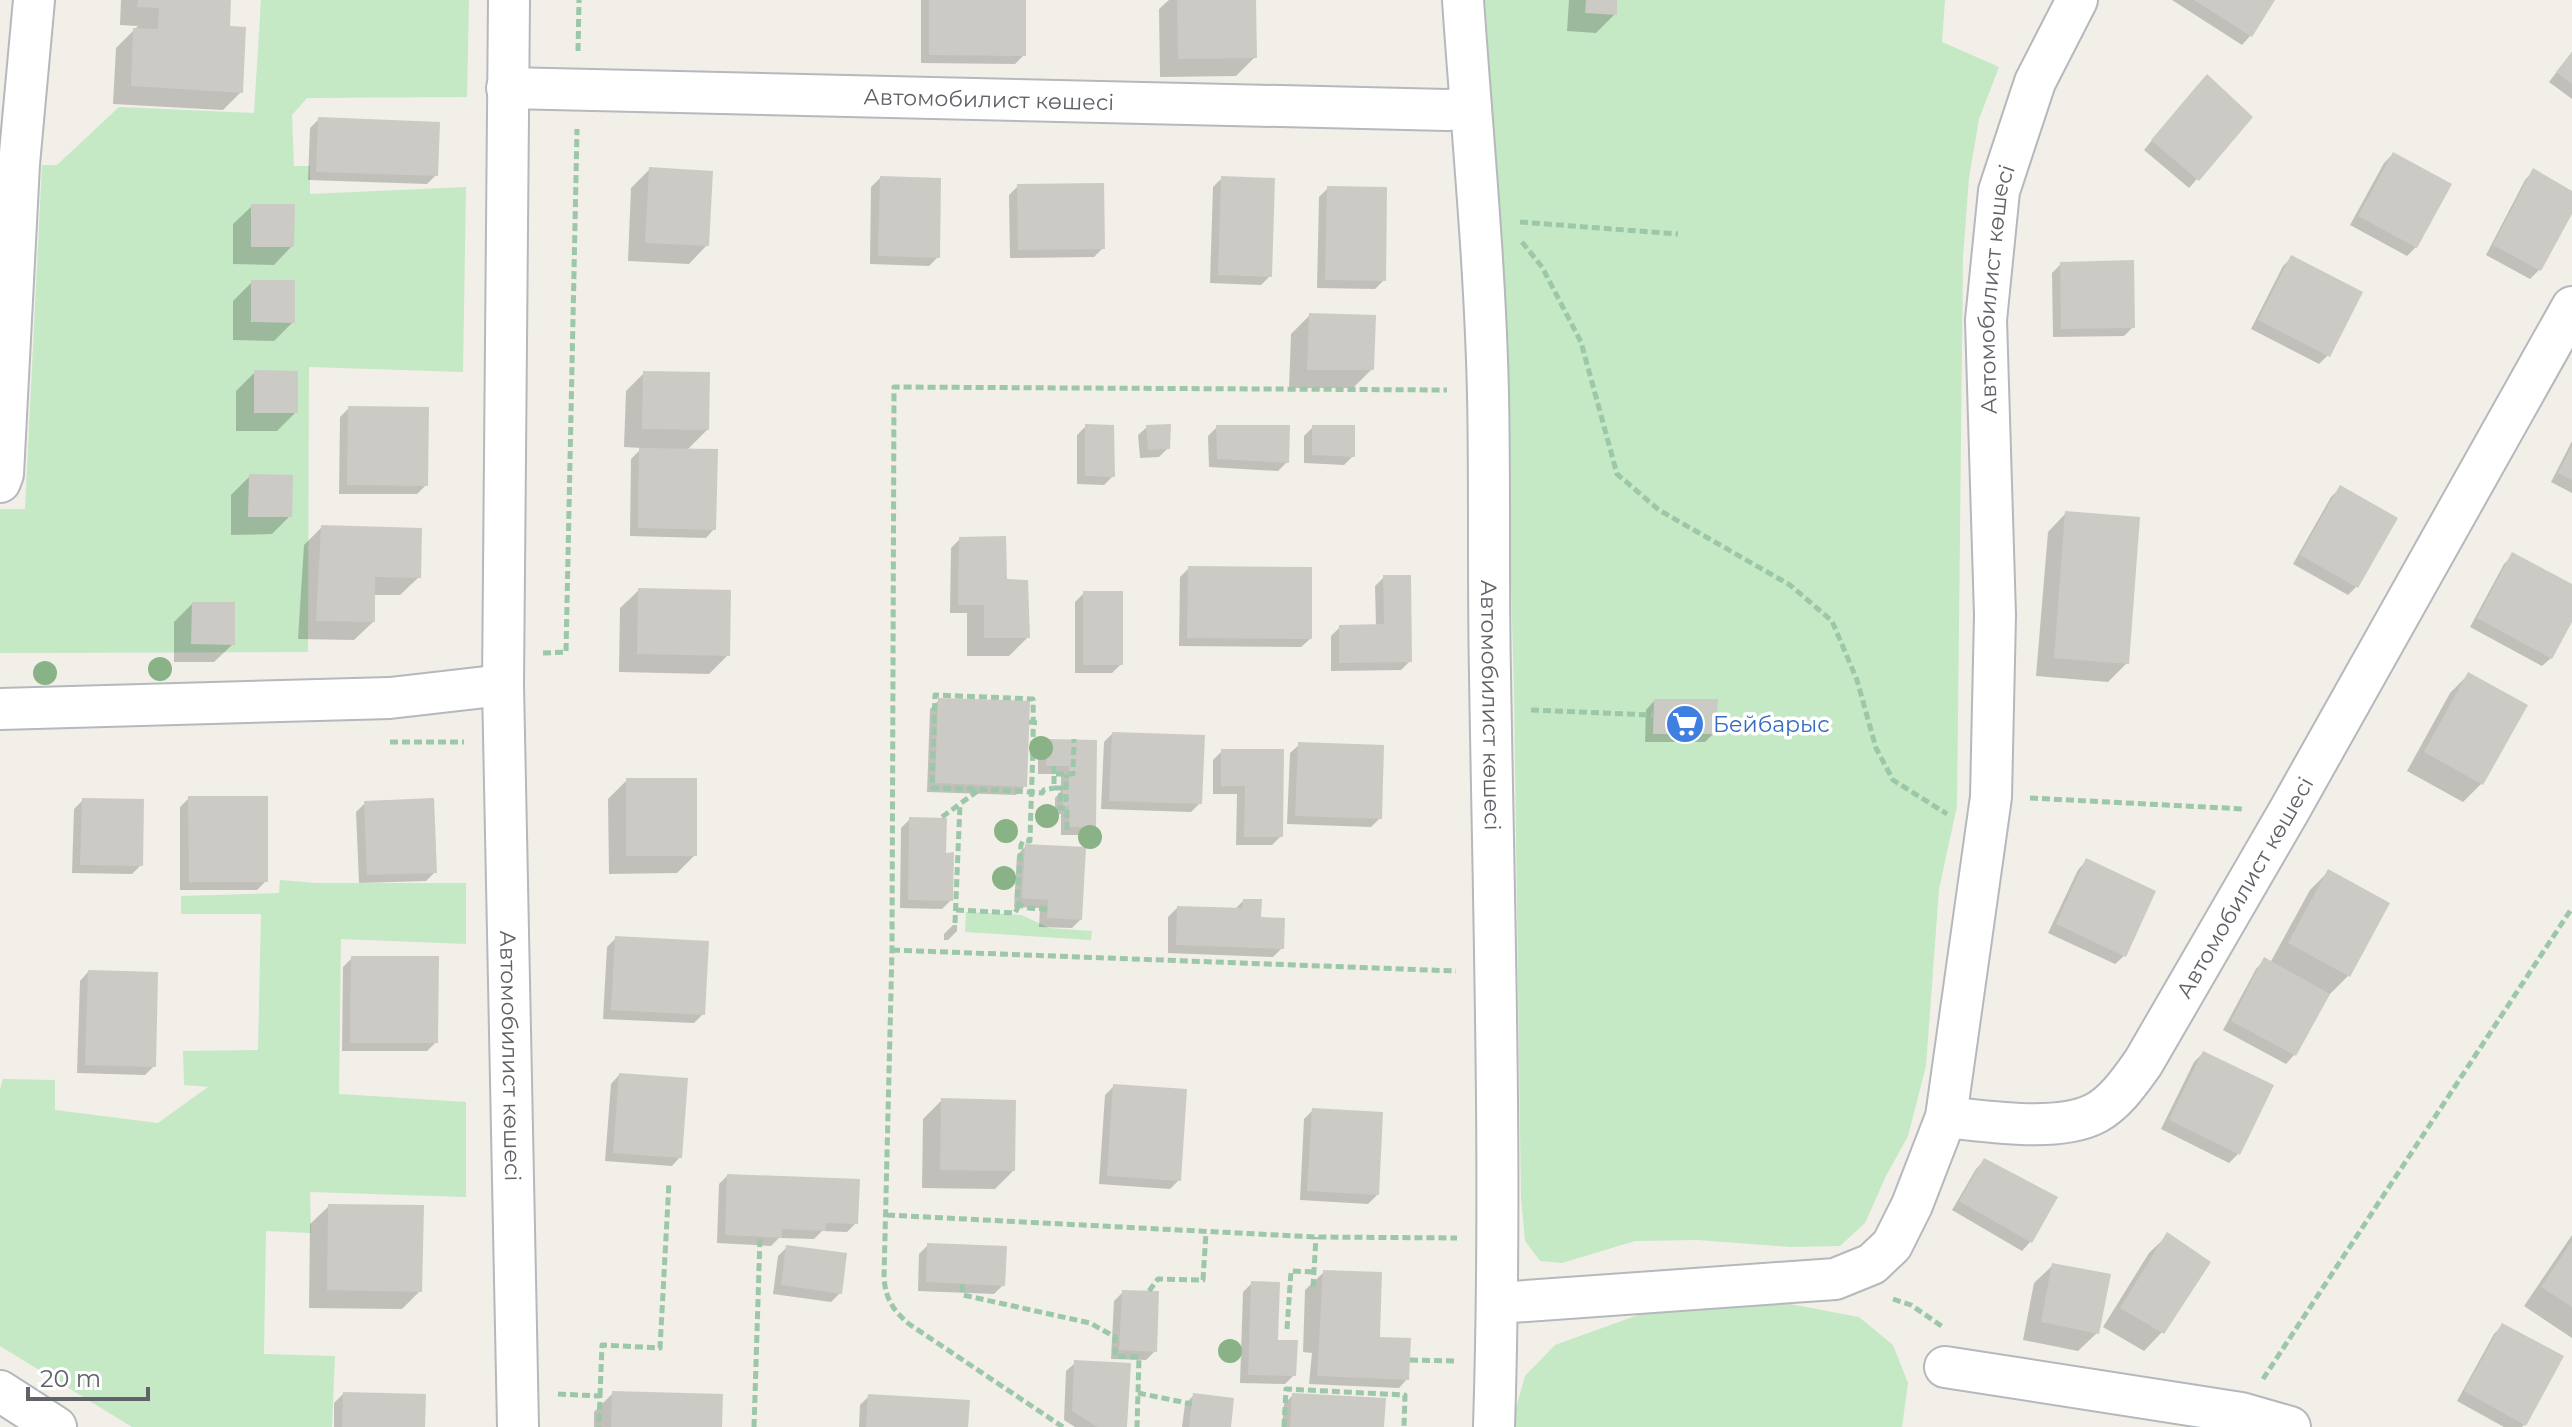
<svg xmlns="http://www.w3.org/2000/svg" width="2572" height="1427" viewBox="0 0 2572 1427" font-family="Montserrat,sans-serif">
<style>
.green{fill:#c5e8c5}
.shadow{fill:#0003}
.building{fill:#cccac5}
.lines{fill:none;stroke-linecap:round;stroke-linejoin:round}
.minor-casing{stroke:#b5b8bc;stroke-width:44}
.path{stroke:#9cc7a9;stroke-width:5;stroke-dasharray:8 4;stroke-linecap:butt}
.minor{stroke:#fff;stroke-width:40}
.tree{fill:#89b387}
.labels{text-anchor:middle;stroke-width:7;stroke-linejoin:round;paint-order:stroke}
.street-label{font-size:22px;fill:#5f6368;stroke:#fff}
.shop-label{font-size:22px;fill:#366cbe;stroke:#fff;text-anchor:start}
</style>
<rect width="100%" height="100%" fill="#f1efe8"/>
<!-- green -->
<path class="green" d="M261,0H469L467,97L307,98L292,115L294,166H310V194L466,187L463,372L309,367L308,652L0,653V509H25L42,165H57L119,107L254,113Z
M1485,0H1945L1942,42L1999,67L1979,119L1969,178L1963,257L1957,806L1939,889L1926,1066L1908,1136L1886,1176L1865,1223L1840,1246L1790,1247L1698,1240L1635,1241L1562,1263L1540,1261L1525,1241L1521,1198L1514,691L1502,250Z
M280,880L316,883H466V944L341,939L339,1094L466,1102V1197L310,1192L311,1233L266,1231L264,1354L335,1356L332,1427H132L0,1346V1089L3,1079L55,1080V1110L158,1123L208,1087L184,1085L183,1051L258,1050L261,914H181V896L279,893Z
M966,912L1022,915L1049,928L1092,931L1091,940L965,932Z
M1758,1298L1859,1317L1893,1345L1908,1383L1902,1427H1515L1516,1408L1525,1376L1555,1345L1652,1310Z"/>
<!-- shadow -->
<path class="shadow" d="M121,0H229L228,28L241,92L223,110L113,104L116,48L138,26L120,25Z
M921,0H1024V55L1015,64L921,63Z
M1169,0H1254L1255,57L1236,76L1160,77L1159,9Z
M1569,0H1615V14L1596,33L1567,31Z
M2172,0H2273L2250,36L2242,45Z
M2572,52V99L2549,82Z
M2198,85L2251,118L2189,188L2144,150Z
M319,119L436,175L427,184L308,180L310,128Z
M2393,154L2416,247L2407,256L2350,225L2384,163Z
M650,169L707,245L689,264L628,261L631,188Z
M2533,171L2572,193V210L2539,270L2530,279L2486,255L2525,180Z
M880,178L938,257L929,266L870,264L871,187Z
M1222,178L1270,276L1261,285L1210,283L1213,187Z
M1018,186L1103,248L1094,257L1010,258L1009,195Z
M1328,188L1384,280L1375,289L1317,288L1319,197Z
M252,206L292,246L274,265L233,264V224Z
M2291,258L2328,355L2319,364L2251,329L2283,266Z
M2061,264L2133,327L2124,336L2053,337L2052,273Z
M252,282L293,322L274,341L233,340V301Z
M1310,315L1372,369L1353,388H1289L1291,334Z
M255,372L296,412L277,431H236V391Z
M644,373L707,430L686,451L714,529L706,538L630,536L631,459L642,448L624,447L626,391Z
M349,408L426,485L417,494H339L340,417Z
M1086,426L1113,476L1104,485L1077,484V435Z
M1147,427L1168,448L1159,457L1140,458L1138,435Z
M1217,427L1287,462L1278,471L1209,467L1208,436Z
M1313,427L1353,456L1344,465L1304,463V436Z
M2572,441V493L2551,482Z
M250,476L290,516L272,534L231,535V495Z
M2340,488L2357,586L2348,595L2293,564L2331,497Z
M2066,513L2127,663L2108,682L2036,676L2048,532Z
M322,527L419,577L400,595H373V622L354,640L298,639L304,545Z
M960,539L1006,581L1028,637L1009,656H967V613H950L951,548Z
M2513,555L2572,586V618L2551,658L2542,666L2470,627L2504,564Z
M1189,568L1310,639L1301,647L1179,646L1180,577Z
M1384,577L1410,661L1401,670L1331,671V636L1340,627L1376,626L1375,586Z
M639,590L728,655L709,674L619,672L620,608Z
M1084,593L1121,664L1112,673H1075V602Z
M192,604L233,644L214,662H174V622Z
M2469,674L2481,784L2463,802L2407,771L2450,693Z
M939,700L1025,786L1016,795L927,792L930,709Z
M1654,701L1714,733L1705,742H1645L1646,710Z
M1112,734L1200,803L1191,812L1101,809L1104,742Z
M1047,741L1095,742L1094,826L1085,835H1061V814H1055V798L1061,791V774H1038V750Z
M1299,745L1380,818L1371,827L1287,824L1290,753Z
M1222,751L1281,836L1272,845H1236L1237,794H1213V760Z
M627,780L695,855L677,873L609,874L608,799Z
M189,798L266,881L257,890H180V807Z
M83,800L141,865L132,874L72,873L74,809Z
M365,803L435,872L426,881L359,883L356,812Z
M910,819L944,855L951,900L942,909L900,908L901,828Z
M1026,846L1081,919L1072,928L1039,927L1040,908L1014,907L1017,855Z
M2086,861L2124,956L2115,964L2048,933L2078,870Z
M2329,871L2348,976L2330,994L2294,1055L2286,1064L2223,1030L2256,969L2264,960L2270,963L2310,890Z
M1243,901L1282,948L1273,957L1168,953V917L1177,908L1234,910Z
M953,925H957V931L948,940H944V934Z
M616,938L703,1014L694,1023L603,1019L607,947Z
M352,958L436,1042L427,1051H342L343,967Z
M88,972L154,1066L145,1075L77,1073L80,981Z
M2203,1053L2238,1154L2229,1163L2161,1129L2194,1062Z
M619,1075L680,1157L672,1166L605,1161L611,1084Z
M1114,1086L1179,1180L1170,1189L1099,1184L1105,1095Z
M942,1100L1013,1171L995,1189L922,1188L923,1119Z
M1313,1110L1377,1195L1368,1204L1300,1200L1304,1119Z
M1984,1161L2055,1198L2030,1242L2022,1251L1952,1210L1976,1169Z
M727,1176L856,1223L847,1232L822,1231L814,1239L779,1238L771,1246L717,1243L719,1184Z
M329,1206L420,1291L402,1309L309,1308L310,1224Z
M2168,1235L2162,1332L2144,1351L2103,1327L2149,1253Z
M2572,1235V1338L2524,1306Z
M928,1245L1003,1285L994,1294L918,1291L919,1254Z
M787,1247L840,1293L831,1302L773,1294L778,1256Z
M2053,1265L2097,1333L2078,1351L2023,1340L2034,1283Z
M1324,1272L1407,1379L1399,1388L1309,1384L1312,1353L1303,1352L1305,1290Z
M1252,1283L1276,1342L1294,1375L1285,1384L1240,1383L1243,1292Z
M1123,1292L1155,1351L1146,1360L1111,1359L1114,1301Z
M2503,1325L2524,1425L2522,1427H2504L2457,1401L2494,1334Z
M1075,1363L1125,1427H1075L1064,1420L1066,1371Z
M613,1393L720,1427H594V1412Z
M343,1394L423,1427H334V1403Z
M1194,1395L1229,1427H1182L1185,1404Z
M1293,1395L1382,1427H1282L1284,1404Z
M869,1396L966,1427H859L860,1405Z"/>
<!-- building -->
<path class="building" d="M138,0H231L230,26L246,27L243,93L131,86L133,28L158,29L159,8L137,7Z
M929,0H1026V56L929,55Z
M1177,0H1256L1257,58L1178,59Z
M1586,0H1617V15L1585,13Z
M2194,0H2275L2252,37Z
M2572,52V84L2556,72Z
M2207,74L2253,117L2199,181L2151,140Z
M318,117L440,122L438,176L316,172Z
M2393,152L2452,184L2417,248L2358,216Z
M649,167L713,171L709,246L645,243Z
M2533,168L2572,191V214L2541,271L2493,245Z
M880,176L941,178L940,258L878,256Z
M1221,176L1275,178L1272,277L1218,275Z
M1104,183L1105,249L1018,250L1017,184Z
M1327,186L1387,187L1386,281L1325,280Z
M251,204H295L294,247H251Z
M2291,255L2363,292L2330,357L2258,320Z
M2134,260L2135,328L2061,329L2060,262Z
M251,280H295V323L251,322Z
M1309,313L1376,315L1374,370H1307Z
M254,370L298,371V413H254Z
M643,371L710,372L709,430L642,429Z
M348,406L429,407L428,486L347,485Z
M1085,424L1114,425L1115,477L1085,476Z
M1171,424L1170,449L1148,450L1146,425Z
M1216,425H1290L1289,463L1217,459Z
M1312,425H1355V457L1312,455Z
M2572,446V480L2558,473Z
M639,448L718,449L716,530L638,528Z
M249,474L293,475L292,517H248Z
M2340,485L2398,518L2358,588L2300,555Z
M2065,511L2140,517L2129,664L2054,658Z
M321,525L422,528L421,578L375,577V622L316,621Z
M1006,536L1007,579L1028,580L1030,638H984V605H958L959,537Z
M2512,552L2572,584V622L2552,659L2477,618Z
M1188,566L1312,567V639L1187,638Z
M1383,575H1411L1412,662L1339,663V625L1384,624Z
M638,588L731,590L730,656L637,654Z
M1083,591H1123V665H1083Z
M192,602H235V645L191,644Z
M2468,672L2528,705L2483,785L2424,752Z
M938,698L1030,701L1027,787L935,783Z
M1654,699H1718L1716,734H1653Z
M1112,732L1205,735L1202,804L1109,801Z
M1047,739L1097,740L1096,827H1069V806H1063V787H1069V766H1046Z
M1298,742L1384,745L1382,819L1295,816Z
M1221,749H1284L1283,837H1244L1245,786H1221Z
M626,778H697V856H626Z
M188,796H268V882H189Z
M82,798L144,799L143,866L80,865Z
M434,798L437,873L367,875L364,801Z
M909,817L947,818L946,853L954,852L953,901L908,900Z
M1025,844L1086,847L1082,920L1047,918L1048,900L1022,898Z
M2086,858L2156,891L2126,957L2056,924Z
M2328,869L2390,903L2350,977L2288,943Z
M1243,899H1262L1261,917L1285,918L1284,949L1176,945L1177,906L1242,908Z
M615,936L709,941L705,1015L611,1010Z
M351,956H439L438,1043H350Z
M2264,957L2330,994L2296,1056L2231,1021Z
M88,970L158,972L156,1067L85,1065Z
M2203,1051L2274,1085L2240,1155L2169,1120Z
M619,1073L688,1078L682,1158L613,1153Z
M1113,1084L1187,1089L1181,1181L1107,1176Z
M941,1098L1016,1100L1015,1171L940,1170Z
M1312,1108L1383,1112L1379,1195L1307,1191Z
M1984,1158L2058,1197L2032,1243L1959,1201Z
M727,1174L860,1179L858,1224L826,1223L825,1231L782,1229V1238L725,1235Z
M328,1204L424,1205L422,1292L327,1290Z
M2167,1232L2211,1262L2164,1334L2120,1308Z
M2572,1241V1307L2541,1287Z
M927,1243L1007,1246L1005,1286L926,1282Z
M786,1245L847,1253L842,1294L781,1285Z
M2052,1263L2111,1274L2099,1334L2041,1322Z
M1323,1270L1382,1272L1380,1337L1411,1338L1409,1380L1317,1376Z
M1251,1281L1280,1282L1278,1340H1298L1296,1376L1248,1375Z
M1122,1290L1159,1291L1157,1352L1119,1350Z
M2502,1323L2564,1356L2526,1426L2464,1391Z
M1074,1360L1131,1363L1127,1427H1097L1072,1411Z
M612,1391L723,1394L722,1427H611Z
M343,1392L426,1394L425,1427H342Z
M1193,1393L1234,1398L1231,1427H1189Z
M1292,1393L1386,1398L1384,1427H1290Z
M868,1394L970,1400L968,1427H866Z"/>
<g class="lines">
<!-- minor casing -->
<g class="minor-casing">
<g id="minor">
<path id="s1" d="M509,0L503,685L518,1427"/>
<path id="s2" d="M1463,0C1472,131 1485,262 1488,394C1490,487 1488,580 1490,674C1494,925 1502,1176 1494,1427"/>
<path id="s3" d="M507,88L1447,110L1471,108"/>
<path d="M0,482L3,474L19,164L34,0"/>
<path d="M0,709L390,698L503,685"/>
<path id="s4" d="M1946,1117C1987,1121 2058,1133 2096,1113C2116,1102 2130,1081 2143,1063L2289,811L2572,307"/>
<path id="s5" d="M1498,1303L1835,1279L1872,1264L1892,1245L1912,1205L1946,1117L1991,797L1995,615L1986,320L1999,191L2035,82L2077,0"/>
<path d="M1945,1367L2241,1413L2290,1427"/>
<path d="M0,1391L56,1427"/>
</g>
</g>
<!-- path -->
<path class="path" d="M578,51L579,0
M1520,222L1678,234
M1522,242L1542,267L1581,342L1617,474L1659,510L1790,585L1832,621L1857,680L1876,748L1893,780L1947,814
M543,653L566,652L577,129
M1531,710L1654,715
M1029,722L1041,723
M390,742H464
M1054,774V766
M2030,798L2244,809
M1066,802V774
M942,817L979,790
M1067,830V808H1060L1061,788H1054V774H1073L1074,739
M956,910L1015,913L1019,905
M1047,910C1036,906 1022,913 1017,899L1021,845L1023,841H1030C1031,794 1034,746 1033,699L935,695L932,788C969,789 1005,790 1042,793L1044,790L1054,788
M955,923L960,804
M892,950L1456,971
M887,1215L1316,1237L1457,1238
M962,1284L963,1295L1090,1323L1115,1337V1356L1139,1357L1137,1427
M1313,1287L1316,1237
M1149,1291L1158,1279L1203,1280L1206,1232
M1893,1299L1911,1305L1943,1327
M1287,1329L1291,1271L1314,1272
M1410,1360L1457,1361
M2263,1379L2572,908
M1138,1393L1192,1404
M558,1394L600,1396L599,1427
M600,1396L602,1345L660,1348L669,1182
M754,1427L760,1237
M1063,1427L909,1324C893,1310 886,1300 884,1278L892,950L894,387L1447,390
M1284,1427L1286,1389L1405,1395L1404,1427"/>
<!-- minor -->
<use href="#minor" class="minor"/>
</g>
<!-- trees -->
<g class="tree">
<circle cx="160" cy="669" r="12"/>
<circle cx="45" cy="673" r="12"/>
<circle cx="1041" cy="748" r="12"/>
<circle cx="1047" cy="816" r="12"/>
<circle cx="1006" cy="831" r="12"/>
<circle cx="1090" cy="837" r="12"/>
<circle cx="1004" cy="878" r="12"/>
<circle cx="1230" cy="1351" r="12"/>
</g>
<!-- icons -->
<defs>
<g id="supermarket-disc" transform="scale(2)"><circle r="9.5" fill="#3f7fe0" stroke="#fff"/><path d="M-6-5.5h2.5l.6 2H6L4.5 2H-2.5L-4.4-4H-6ZM-1.5 3.2a1.3 1.3 0 1 0 .1 0ZM3 3.2a1.3 1.3 0 1 0 .1 0Z" fill="#fff"/></g>
</defs>
<g fill-rule="evenodd">
<use href="#supermarket-disc" x="1685" y="724"/>
</g>
<g class="labels">
<!-- street labels -->
<g class="street-label">
<text dy="8" stroke="none"><textPath href="#s3" startOffset="482">Автомобилист көшесі</textPath></text>
<text dy="8" stroke="none"><textPath href="#s5" startOffset="1376">Автомобилист көшесі</textPath></text>
<text dy="8" stroke="none"><textPath href="#s2" startOffset="706">Автомобилист көшесі</textPath></text>
<text dy="8" stroke="none"><textPath href="#s4" startOffset="424">Автомобилист көшесі</textPath></text>
<text dy="8" stroke="none"><textPath href="#s1" startOffset="1056">Автомобилист көшесі</textPath></text>
</g>
<!-- shop labels -->
<g class="shop-label">
<text x="1713" y="732">Бейбарыс</text>
</g>
</g>
<!-- scale -->
<path d="M28 1387v12h120v-12" fill="none" stroke="#5f6368" stroke-width="4"/>
<text x="40" y="1387" font-size="24" fill="#5f6368" stroke="#ffffff" stroke-width="6" paint-order="stroke">20 m</text>
</svg>
